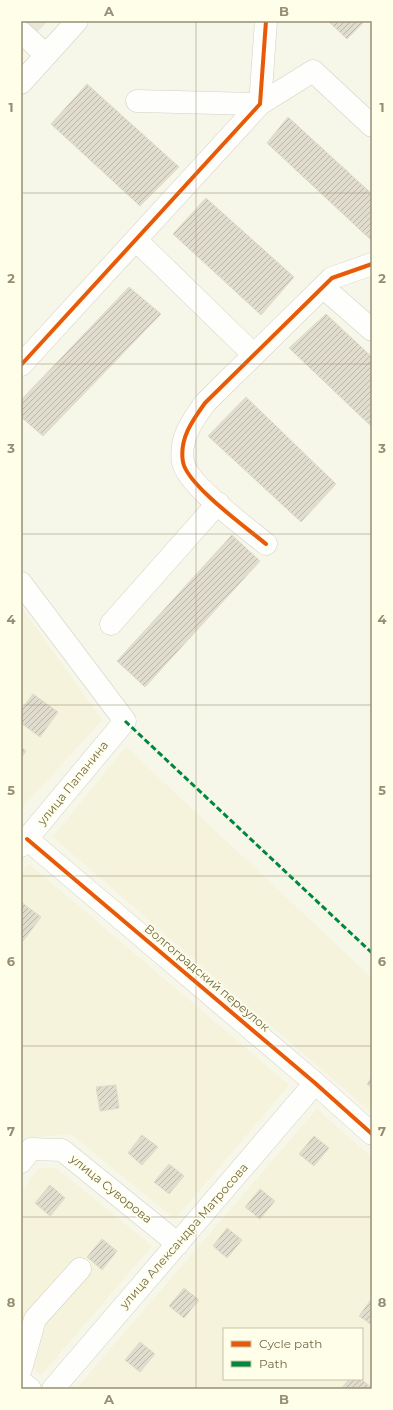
<svg xmlns="http://www.w3.org/2000/svg" width="393" height="1410" viewBox="0 0 393 1410" font-family="Montserrat,sans-serif">
<style>
.residential{fill:#f5f3dc;fill-rule:evenodd}
.industrial{fill:#e9e7da}
.building{fill:url(#building-hatch);stroke:#dfdccb}
.lines{fill:none;stroke-linecap:round;stroke-linejoin:round}
.minor-casing{stroke:#d3d1c4;stroke-width:23}
.minor{stroke:#fefefc;stroke-width:22}
.quiet{stroke:#00873e;stroke-width:3;stroke-dasharray:6 3;stroke-linecap:butt}
.cycleway-casing{stroke:#ffffe9;stroke-width:6}
.cycleway{stroke:#e8590c;stroke-width:4}
.grid{fill:none;stroke:#968e73;stroke-width:1;stroke-opacity:0.55}
.labels{text-anchor:middle;stroke-width:3;stroke-linejoin:round;paint-order:stroke}
.street-label{font-size:12px;fill:#746849;stroke:#ffffe9}
.neatline{fill:none;stroke:#968e73;stroke-width:1.5}
.grid-label{font-size:13px;text-anchor:middle;font-weight:bold;fill:#968e73}
</style>
<defs>
<pattern id="building-hatch" width="6" height="6" patternUnits="userSpaceOnUse"><rect width="6" height="6" fill="#e0ddce"/><path d="M-1 1l2-2M0 6l6-6M5 7l2-2" fill="none" stroke="#bab7a9"/></pattern>
</defs>
<rect width="100%" height="100%" fill="#f6f6e9"/>
<!-- residential -->
<path class="residential" d="M21,607L102,720L21,809Z
M126,747L372,978V1113L53,837Z
M29,864L289,1085L175,1219L71,1134L21,1138V873Z
M317,1109L372,1158V1389H76ZM224,1329H362V1379H224Z
M39,1168H56L152,1246L41,1375L21,1359V1192Z"/>
<!-- industrial -->
<path class="industrial" d="M21,21H48L21,49Z"/>
<!-- building -->
<path class="building" d="M328,21H365L347,39Z
M87,84L179,167L140,206L51,124Z
M288,117L372,194V241L267,143Z
M206,198L294,277L261,315L173,234Z
M129,287L161,314L43,436L21,417V400Z
M326,314L372,357V427L289,348Z
M246,397L336,484L301,522L208,436Z
M232,535L260,561L145,687L117,661Z
M33,694L58,712L40,737L21,723V710Z
M21,747L26,751L21,758Z
M21,902L41,917L23,941L21,940Z
M372,1077V1088L367,1084Z
M116,1085L119,1108L100,1111L96,1087Z
M142,1135L158,1147L142,1165L128,1153Z
M314,1136L329,1148L314,1166L299,1154Z
M169,1164L184,1176L169,1194L154,1182Z
M50,1185L65,1198L50,1216L35,1203Z
M260,1189L275,1201L260,1219L245,1207Z
M227,1228L242,1240L227,1258L213,1246Z
M102,1239L117,1251L102,1270L87,1257Z
M184,1288L199,1300L184,1318L169,1306Z
M372,1298V1325L359,1316Z
M140,1342L155,1354L140,1372L125,1360Z
M349,1379H361L372,1388L341,1389Z"/>
<g class="lines">
<!-- minor casing -->
<g class="minor-casing">
<path id="minor" d="M21,32L46,55
M21,83L77,21
M137,101L260,104L313,71L372,126
M136,240L254,355
M323,287L372,330
M21,365L260,104L266,21
M266,544C247,528 187,485 183,462C179,439 192,421 205,403L332,278L372,264
M21,583L125,721L21,846
M111,624L218,503
M27,839L315,1083L372,1134
M21,1162L31,1149L62,1150L178,1244
M21,1369L35,1319L80,1269
M21,1382L30,1389
M53,1389L315,1083"/>
</g>
<!-- minor -->
<use href="#minor" class="minor"/>
<!-- quiet -->
<path class="quiet" d="M125,721L372,953"/>
<!-- cycleway casing -->
<g class="cycleway-casing">
<path id="cycleway" d="M21,365L260,104L266,21
M266,544C247,528 187,485 183,462C179,439 192,421 205,403L332,278L372,264
M27,839L315,1083L372,1134"/>
</g>
<!-- cycleway -->
<use href="#cycleway" class="cycleway"/>
</g>
<!-- grid -->
<path class="grid" d="M196,21V1389M21,193H372M21,364H372M21,534H372M21,705H372M21,876H372M21,1046H372M21,1217H372"/>
<g class="labels">
<!-- street labels -->
<g class="street-label">
<text transform="translate(73 783) rotate(-51)" y="4">улица Папанина</text>
<text transform="translate(207 978) rotate(40)" y="4">Волгоградский переулок</text>
<text transform="translate(111 1189) rotate(39)" y="4">улица Суворова</text>
<text transform="translate(184 1236) rotate(-49)" y="4">улица Александра Матросова</text>
</g>
</g>
<!-- border -->
<rect width="393" height="1410" fill="none" stroke="#ffffe9" stroke-width="44"/>
<!-- legend -->
<rect x="223" y="1328" width="140" height="52" fill="#ffffe9" stroke="#c7c3a9"/>
<rect x="231" y="1341" width="20" height="6" fill="#e8590c" stroke="#c7c3a9"/>
<text x="259" y="1348" font-size="12" fill="#746849">Cycle path</text>
<rect x="231" y="1361" width="20" height="6" fill="#00873e" stroke="#c7c3a9"/>
<text x="259" y="1368" font-size="12" fill="#746849">Path</text>
<rect x="22" y="22" width="349" height="1366" class="neatline"/>
<g class="grid-label">
<text x="109" y="16">A</text>
<text x="284" y="16">B</text>
<text x="11" y="112">1</text>
<text x="382" y="112">1</text>
<text x="11" y="283">2</text>
<text x="382" y="283">2</text>
<text x="11" y="453">3</text>
<text x="382" y="453">3</text>
<text x="11" y="624">4</text>
<text x="382" y="624">4</text>
<text x="11" y="795">5</text>
<text x="382" y="795">5</text>
<text x="11" y="966">6</text>
<text x="382" y="966">6</text>
<text x="11" y="1136">7</text>
<text x="382" y="1136">7</text>
<text x="11" y="1307">8</text>
<text x="382" y="1307">8</text>
<text x="109" y="1404">A</text>
<text x="284" y="1404">B</text>
</g>
</svg>
